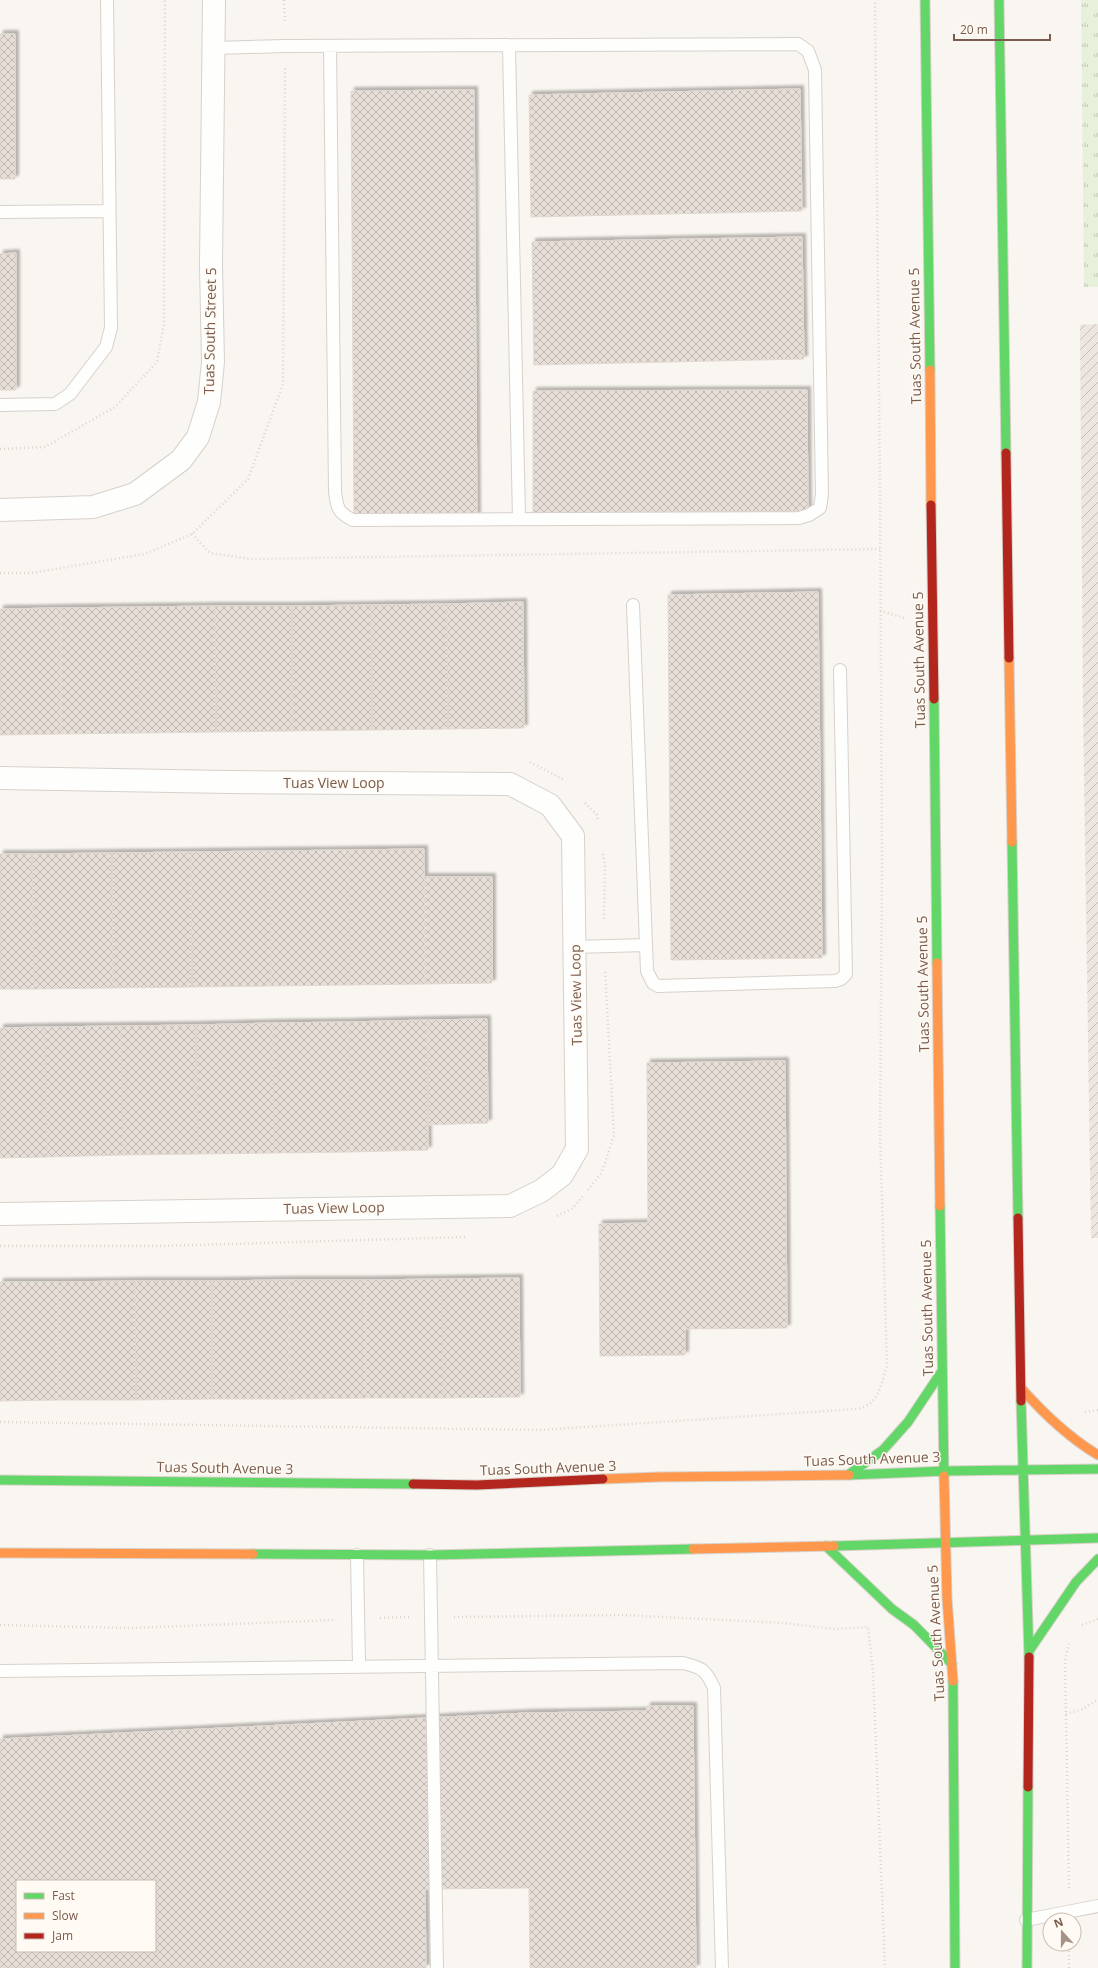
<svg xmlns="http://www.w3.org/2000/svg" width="1098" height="1968" viewBox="0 0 1098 1968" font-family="'Open Sans',sans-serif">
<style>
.industrial{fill:url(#industrial-furrows)}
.grass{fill:url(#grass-tufts)}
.building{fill:url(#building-cross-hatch);stroke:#e2d8d2;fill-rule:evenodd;filter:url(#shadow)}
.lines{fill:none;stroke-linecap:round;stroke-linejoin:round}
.lane-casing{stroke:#d7d1cb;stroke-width:14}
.street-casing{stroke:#d7d1cb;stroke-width:24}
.fast-casing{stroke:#d9d2cb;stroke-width:11}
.slow-casing{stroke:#d9d2cb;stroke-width:11}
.jam-casing{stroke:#d9d2cb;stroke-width:11}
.path{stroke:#dcd5d0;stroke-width:2.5;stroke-dasharray:1 3;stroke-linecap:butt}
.lane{stroke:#fefefd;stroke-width:12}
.street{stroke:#fefefd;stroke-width:22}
.fast{stroke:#63d668;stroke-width:9}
.slow{stroke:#ff974d;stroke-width:9}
.jam{stroke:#b3261e;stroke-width:9}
.labels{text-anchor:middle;stroke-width:3;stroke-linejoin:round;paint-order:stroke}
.street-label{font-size:14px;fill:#7a5c4d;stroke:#fffaf3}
</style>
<defs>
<pattern id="industrial-furrows" width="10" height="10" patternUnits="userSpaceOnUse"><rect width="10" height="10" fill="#ede5e0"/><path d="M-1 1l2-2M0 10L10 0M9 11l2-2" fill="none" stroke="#c5bdb8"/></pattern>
<pattern id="grass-tufts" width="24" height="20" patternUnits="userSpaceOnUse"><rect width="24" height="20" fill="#e7f0db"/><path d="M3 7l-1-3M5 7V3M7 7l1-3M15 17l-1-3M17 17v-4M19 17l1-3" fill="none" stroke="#c0c6b4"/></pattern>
<pattern id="building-cross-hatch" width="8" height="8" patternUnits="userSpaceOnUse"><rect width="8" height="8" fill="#e6ded7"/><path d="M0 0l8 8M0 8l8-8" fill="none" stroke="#bfb7b1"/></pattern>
<filter id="shadow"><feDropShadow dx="3.5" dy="-3.5" stdDeviation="1" flood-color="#0004"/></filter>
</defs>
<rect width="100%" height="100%" fill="#f9f5f0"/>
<!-- industrial -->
<path class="industrial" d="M1098,324V1238H1091L1083,708L1080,325Z"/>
<!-- grass -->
<path class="grass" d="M1081,0H1098V287H1084Z"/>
<!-- building -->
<path class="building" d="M0,34H15V179H0Z
M800,89L802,211L531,217L529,95Z
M474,90L477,516L354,518L351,91Z
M802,237L804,359L534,365L532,242Z
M16,253V390H0V254Z
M807,390L808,511L533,513V391Z
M818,592L822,958L671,960L668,595Z
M523,602L524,728L448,729L447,604Z
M447,604L448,729L372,730L371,605Z
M371,605L372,730L293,731L292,606Z
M215,606L216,732L139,733L138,607Z
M215,606H292L293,731L216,732Z
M138,607L139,733L61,734V608Z
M61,608V734L0,735V609Z
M424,849L425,984L350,985L349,850Z
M349,850L350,985L271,986L270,851Z
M270,851L271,986L192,987L191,852Z
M191,852L192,987L113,988L112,853Z
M112,853L113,988L34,989L32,854Z
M0,854H32L34,989H0Z
M425,877H492V983L425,984Z
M487,1019L488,1123L428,1125L427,1020Z
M427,1020L428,1150L350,1152L349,1022Z
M349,1022L350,1152L274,1153L273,1023Z
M273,1023L274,1153L198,1154L196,1025Z
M196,1025L198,1154L123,1155L121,1026Z
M121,1026L123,1155L47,1157L45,1027Z
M45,1027L47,1157L0,1158V1028Z
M785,1061L787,1328L685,1329V1355L600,1356L599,1224L648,1223L647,1063Z
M519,1278L520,1397L443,1398L442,1279Z
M442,1279L443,1398H366V1280Z
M289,1280H366V1398L289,1399Z
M289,1280V1399H212V1281Z
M135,1281H212V1399L136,1400Z
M135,1281L136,1400H58V1282Z
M0,1282H58V1400L0,1401Z
M647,1706H693L696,1968H530L529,1888L425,1889L426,1968H0V1739L527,1713L647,1711ZM17,1881H155V1951H17Z"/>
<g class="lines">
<!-- lane casing -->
<g class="lane-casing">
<path id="lane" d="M509,46L519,519
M214,48L285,46L798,44L808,51L815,70L822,494L820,508L809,515L799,518L353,520C338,513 337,508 335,492L330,47
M0,212L109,211
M0,405L55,404L70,394L106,347L111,328L107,0
M633,605L647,971L653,983L658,986L835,981L841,979L846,974L840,670
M574,947L646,945
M357,1555L359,1665
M430,1555L437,1968
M0,1671L683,1663C703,1668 706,1670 714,1688L722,1968
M1026,1920L1098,1906"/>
</g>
<!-- street casing -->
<g class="street-casing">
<path id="street" d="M0,510L93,507L135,494L181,460L198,437L209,402L213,362L211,265L214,0
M0,778L228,782L510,784L550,805L573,836L577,1149L562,1175L541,1191L510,1206L0,1214"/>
</g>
<!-- fast casing -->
<g class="fast-casing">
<path id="fast" d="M925,0L930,370
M999,0L1006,453
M934,699L937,963
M1012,842L1018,1218
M940,1206L944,1476
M1021,1401L1029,1657
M848,1475L883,1450L908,1422L942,1371
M849,1475L945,1471L1098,1469
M0,1480L413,1484
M826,1546L892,1609L914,1625L952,1664
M834,1546L1098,1538
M253,1554L430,1555L693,1549
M1029,1651L1076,1582L1098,1559
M953,1681L955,1968
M1027,1968L1028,1787"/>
</g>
<!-- slow casing -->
<g class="slow-casing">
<path id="slow" d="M930,370L931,505
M1009,658L1012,842
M937,963L940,1206
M1021,1388C1044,1414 1068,1437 1098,1455
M944,1476L947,1598L953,1681
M603,1479L659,1477L849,1475
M693,1549L834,1546
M0,1553L253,1554"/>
</g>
<!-- jam casing -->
<g class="jam-casing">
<path id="jam" d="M1006,453L1009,658
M931,505L934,699
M1018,1218L1021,1401
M413,1484L477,1485L603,1479
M1028,1787L1029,1657"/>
</g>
<!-- path -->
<path class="path" d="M284,0L285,23
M0,449L45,447L115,407L157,362L164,323L165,0
M192,534L210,553L252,559L880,549
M0,573H31L145,554L192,534L248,479L283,384L285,68
M880,611L905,618
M530,762L564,780
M585,803L597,815L598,821
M603,854L605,864L604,921
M588,1190L602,1172L614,1135L605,969
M557,1216L573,1208L584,1195
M0,1246H161L466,1237
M1085,1412L1098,1410
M0,1422L540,1430L856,1409C879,1406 881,1384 887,1366L880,1134L882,866L880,486L875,0
M454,1617L623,1615L784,1623L834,1629L868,1627L873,1671L885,1968
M380,1618L409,1617
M0,1625L131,1628L335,1620
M1082,1625L1098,1619
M1066,1714L1083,1709L1098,1699
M1069,1888L1065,1660L1069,1644
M1069,1968V1944"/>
<!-- lane -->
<use href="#lane" class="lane"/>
<!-- street -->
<use href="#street" class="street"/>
<!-- fast -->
<use href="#fast" class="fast"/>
<!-- slow -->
<use href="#slow" class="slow"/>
<!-- jam -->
<use href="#jam" class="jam"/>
</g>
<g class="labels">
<!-- street labels -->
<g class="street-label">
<text transform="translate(210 331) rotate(-89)" y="5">Tuas South Street 5</text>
<text transform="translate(915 336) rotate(-91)" y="5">Tuas South Avenue 5</text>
<text transform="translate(919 660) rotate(-91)" y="5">Tuas South Avenue 5</text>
<text x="334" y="788">Tuas View Loop</text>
<text transform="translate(923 984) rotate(-91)" y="5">Tuas South Avenue 5</text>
<text transform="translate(576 995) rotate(-91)" y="5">Tuas View Loop</text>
<text transform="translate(334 1208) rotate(-1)" y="5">Tuas View Loop</text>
<text transform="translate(927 1308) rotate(-91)" y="5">Tuas South Avenue 5</text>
<text transform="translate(872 1459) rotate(-2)" y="5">Tuas South Avenue 3</text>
<text transform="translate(225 1468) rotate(1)" y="5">Tuas South Avenue 3</text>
<text transform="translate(548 1468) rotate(-2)" y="5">Tuas South Avenue 3</text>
<text transform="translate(936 1633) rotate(-93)" y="5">Tuas South Avenue 5</text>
</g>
</g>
<!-- legend -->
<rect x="16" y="1880" width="140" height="72" fill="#fffaf3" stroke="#cabbb1"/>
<rect x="24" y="1893" width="20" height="6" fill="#63d668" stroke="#cabbb1"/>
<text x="52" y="1900" font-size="12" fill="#7a5c4d">Fast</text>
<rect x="24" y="1913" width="20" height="6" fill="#ff974d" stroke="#cabbb1"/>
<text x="52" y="1920" font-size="12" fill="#7a5c4d">Slow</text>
<rect x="24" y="1933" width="20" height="6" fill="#b3261e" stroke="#cabbb1"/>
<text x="52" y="1940" font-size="12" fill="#7a5c4d">Jam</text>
<!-- north arrow -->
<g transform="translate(1062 1932) rotate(339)"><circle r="19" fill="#fffaf3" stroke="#cabbb1"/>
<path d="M0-3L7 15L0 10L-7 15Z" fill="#a69286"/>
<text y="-6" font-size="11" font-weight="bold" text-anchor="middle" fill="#7a5c4d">N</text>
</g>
<!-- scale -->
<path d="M954 34v6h96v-6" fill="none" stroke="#7a5c4d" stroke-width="2"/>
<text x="960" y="34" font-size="12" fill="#7a5c4d" stroke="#fffaf3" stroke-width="3" paint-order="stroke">20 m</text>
</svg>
